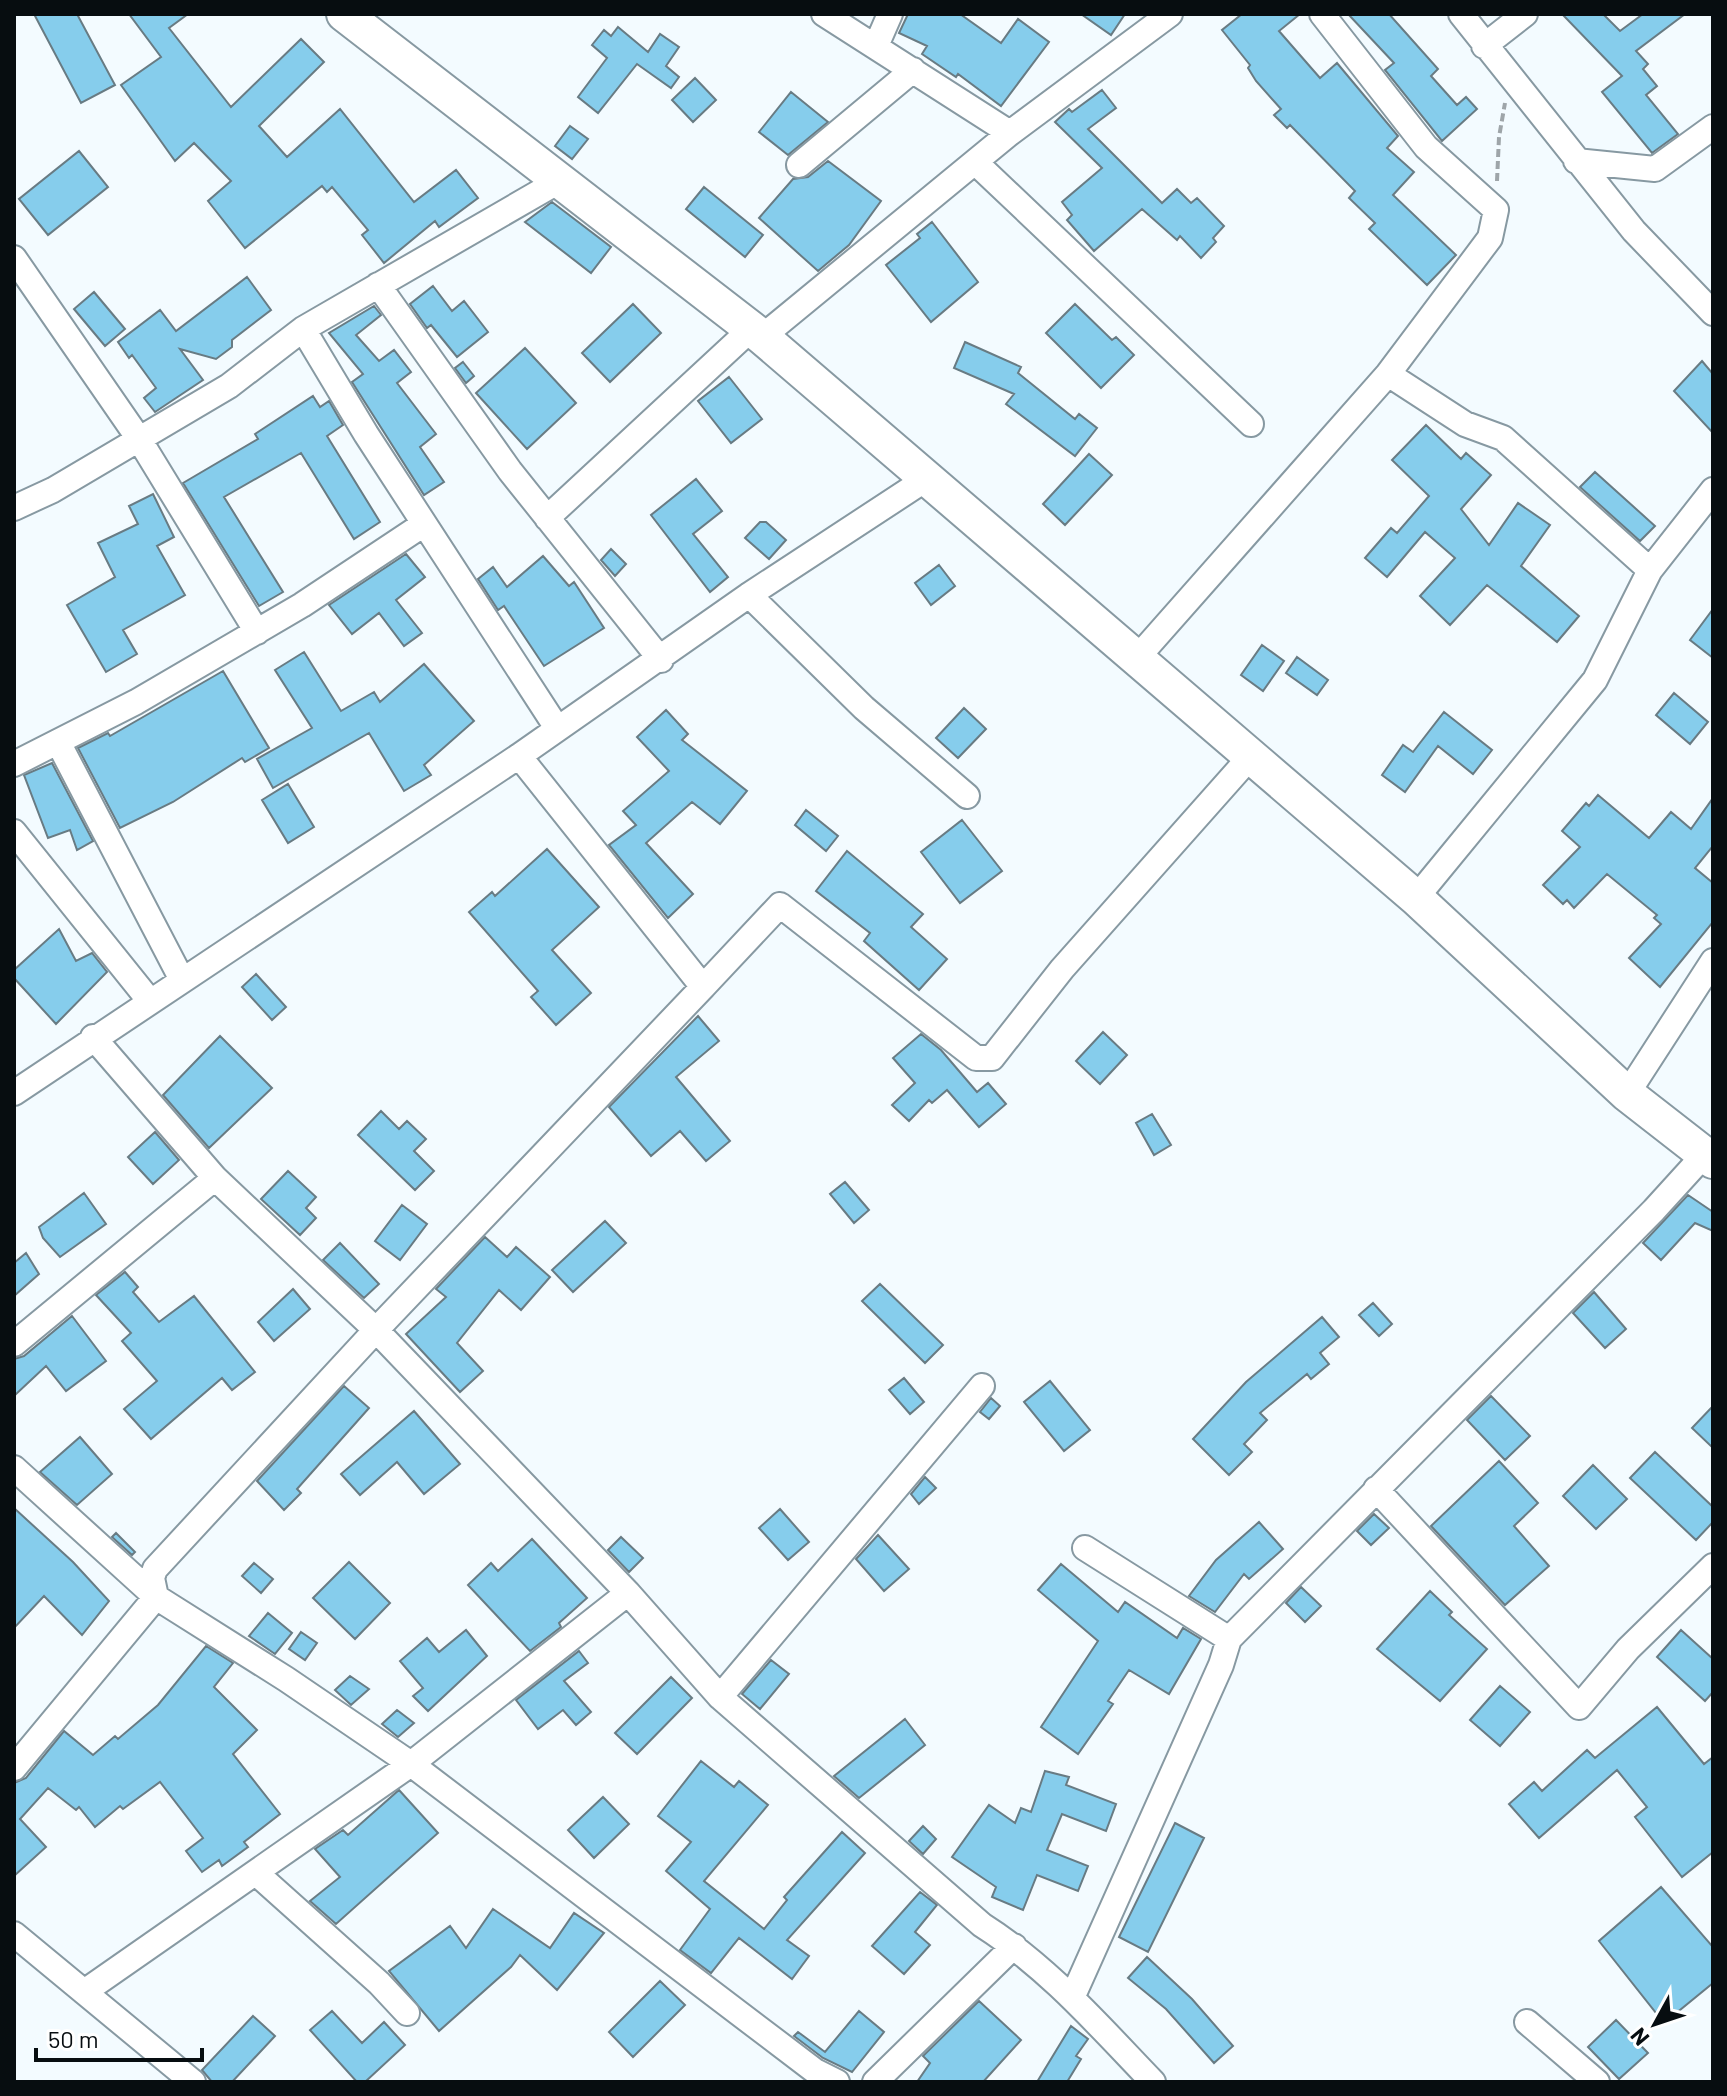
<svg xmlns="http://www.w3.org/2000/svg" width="1727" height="2096" viewBox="0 0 1727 2096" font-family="Barlow,sans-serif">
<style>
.building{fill:#86cdec;stroke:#687b83;stroke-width:2}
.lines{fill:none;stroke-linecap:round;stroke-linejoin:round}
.street-casing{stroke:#8799a2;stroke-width:28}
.secondary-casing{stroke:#8799a2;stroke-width:38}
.path{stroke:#9ea5a9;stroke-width:4;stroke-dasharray:8 4;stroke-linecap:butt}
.street{stroke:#fff;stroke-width:24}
.secondary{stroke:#fff;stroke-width:34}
</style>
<rect width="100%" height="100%" fill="#f3fbff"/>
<!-- building -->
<path class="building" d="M34,14H77L115,85L81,103Z
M129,14H188L169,28L231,107L301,39L324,62L259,126L287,157L340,109L414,202L456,170L478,198L439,227L435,221L384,263L362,235L368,230L332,187L327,192L322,186L245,248L208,201L231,181L194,143L175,161L121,85L161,57Z
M908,14H960L1001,43L1018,19L1049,42L1001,106L958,74L956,77L922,54L927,46L899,33Z
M1081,14H1125L1111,35Z
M1242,14H1300L1279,31L1320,78L1337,63L1398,136L1387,148L1414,172L1393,195L1456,255L1427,285L1369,229L1375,223L1349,198L1355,191L1290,125L1287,128L1274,115L1281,109L1256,81L1248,68L1250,65L1222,30Z
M1348,14H1389L1438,69L1431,76L1457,105L1466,97L1477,109L1442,141L1385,70L1394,63Z
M1562,14H1603L1620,31L1643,14H1685L1636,51L1648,64L1643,69L1657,86L1646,95L1678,134L1652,153L1602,92L1622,76Z
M618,27L648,52L660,34L679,47L666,66L679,77L671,88L637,64L598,113L578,97L607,58L592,45L604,30L611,36Z
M695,78L716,100L693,122L672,100Z
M1102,90L1116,108L1088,129L1162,203L1177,189L1191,203L1197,198L1224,226L1213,238L1216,242L1201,258L1180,236L1177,240L1142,209L1094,251L1067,220L1072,215L1062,202L1102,168L1055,122L1069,109L1072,112Z
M791,92L828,122L788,155L759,132Z
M570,126L588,139L572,159L555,146Z
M79,151L108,187L48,235L19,199Z
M828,161L881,201L849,245L818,271L759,218L793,179L808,177Z
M704,187L763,235L745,257L686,209Z
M552,202L611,247L591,273L525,222Z
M932,222L978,282L931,322L886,265L920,238L917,234Z
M247,277L271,310L232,340V347L216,359L180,349L203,380L155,412L144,398L156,388L132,355L129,358L118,342L160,310L176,331Z
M433,286L452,311L464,301L488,332L457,357L431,325L427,328L410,304Z
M94,292L125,329L105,346L74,309Z
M633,304L661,333L610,382L582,353Z
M1075,304L1112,340L1116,337L1134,355L1101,388L1046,333Z
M374,306L381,315L356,335L379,361L394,350L411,372L397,383L436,434L420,447L444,482L424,495L352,382L363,374L329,333Z
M965,342L1021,367L1018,373L1075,419L1079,414L1097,428L1075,456L1006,404L1014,394L954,368Z
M525,348L576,403L527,449L476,393Z
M1702,361L1713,374V433L1674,391Z
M463,362L474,376L466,383L455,368Z
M729,377L762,419L731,443L698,401Z
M313,396L320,407L329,401L343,425L327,436L380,522L354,539L301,453L224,497L283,592L259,606L183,483L258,439L255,434Z
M1426,425L1461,459L1466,453L1491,475L1461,509L1489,545L1518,503L1550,525L1521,566L1579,616L1557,642L1487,585L1450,625L1420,596L1455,558L1425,532L1387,577L1365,558L1391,528L1397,533L1429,496L1392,460Z
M1089,454L1112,475L1065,525L1043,504Z
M1595,472L1655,526L1640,541L1580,487Z
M696,479L722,511L693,534L728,577L710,592L651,515Z
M153,494L174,537L157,546L185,595L123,630L137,654L106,672L67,605L115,577L98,543L138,524L129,506Z
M760,522H766L786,540L769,559L745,538Z
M611,549L626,564L615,576L601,560Z
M406,554L425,577L396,600L422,633L404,646L379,613L352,634L329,605Z
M543,556L569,586L574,582L604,628L544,666L504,606L498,610L478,579L493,567L507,587Z
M939,565L955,586L931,605L915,583Z
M1713,609V658L1690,640Z
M1262,645L1284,661L1263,691L1241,675Z
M304,652L341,711L374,692L380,702L424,664L474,721L424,765L431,775L404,791L369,733L273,788L257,759L312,728L275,670Z
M1297,657L1328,680L1317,695L1286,673Z
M223,671L269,748L245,762L242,758L173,802L120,828L78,748L108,733L110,736Z
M1674,693L1708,722L1690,744L1656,715Z
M964,708L986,729L958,758L936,738Z
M666,710L688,734L682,740L747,791L720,824L692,802L646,843L693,894L668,918L609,845L636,825L623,811L669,771L637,737Z
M1444,712L1492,750L1473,774L1438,746L1405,792L1382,775L1403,745L1413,752Z
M52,763L93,841L77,850L70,830L48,838L24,775Z
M288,784L314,827L288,843L262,800Z
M1598,795L1649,838L1671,812L1691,829L1713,798V846L1695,868L1713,883V922L1660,987L1629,958L1661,924L1654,918L1657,915L1607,874L1574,908L1567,900L1563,904L1543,885L1580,847L1562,831L1586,803L1589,806Z
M806,810L838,836L826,851L795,825Z
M962,820L1002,871L960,903L921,852Z
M547,849L599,907L552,950L591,993L556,1025L531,997L538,991L469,912L492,892L495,896Z
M847,851L923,914L911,927L947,959L919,990L864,941L870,933L816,891Z
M59,929L76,961L92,953L107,972L56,1024L14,978V970Z
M256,974L286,1007L272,1020L242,987Z
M698,1016L719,1041L676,1077L730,1141L706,1161L680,1131L651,1156L609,1107Z
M1103,1032L1127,1055L1100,1084L1076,1061Z
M921,1034L941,1050L977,1092L988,1083L1006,1104L979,1127L947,1090L932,1103L929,1100L909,1121L892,1105L915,1083L893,1058Z
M220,1036L272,1088L209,1148L163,1095Z
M381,1111L399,1129L407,1121L426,1139L414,1151L434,1171L415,1190L358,1135Z
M1152,1114L1171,1145L1154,1155L1136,1123Z
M155,1132L179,1160L153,1184L128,1157Z
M288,1171L316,1197L306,1208L316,1218L300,1235L261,1199Z
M845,1182L869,1210L854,1223L830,1194Z
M84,1193L106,1224L60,1257L43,1238L39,1227Z
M1688,1195L1713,1212V1231L1695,1223L1661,1260L1643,1243Z
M402,1205L427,1224L400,1260L375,1241Z
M605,1221L626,1243L573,1292L552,1270Z
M485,1237L507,1257L516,1247L550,1277L521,1310L499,1290L457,1343L483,1371L460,1392L406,1334L446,1297L436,1289Z
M340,1243L379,1284L364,1298L323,1260Z
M26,1253L39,1274L14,1296V1263Z
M125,1272L138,1287L133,1292L159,1322L194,1296L255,1372L232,1390L222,1378L151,1439L124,1409L157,1381L122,1341L131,1333L96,1295Z
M880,1284L943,1345L925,1363L862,1301Z
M293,1289L310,1309L274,1341L258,1322Z
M1594,1292L1626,1329L1605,1348L1573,1313Z
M1373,1303L1392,1324L1379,1336L1359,1315Z
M72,1316L106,1361L66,1391L46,1366L14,1396V1359L24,1356Z
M1322,1317L1339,1337L1320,1353L1329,1364L1311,1379L1307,1374L1260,1413L1267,1420L1244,1444L1252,1452L1229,1475L1193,1439L1246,1382Z
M904,1378L924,1402L910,1414L889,1390Z
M1050,1381L1090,1430L1064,1451L1024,1402Z
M344,1386L369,1408L297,1489L301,1493L284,1510L257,1481Z
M1491,1396L1530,1436L1505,1460L1467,1420Z
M991,1398L1000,1406L989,1419L980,1412Z
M1713,1406V1448L1692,1428Z
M414,1411L460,1464L424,1494L397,1462L360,1495L341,1474Z
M80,1437L112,1474L77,1505L40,1472Z
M1655,1452L1713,1507V1522L1696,1540L1630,1478Z
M1499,1461L1538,1503L1514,1526L1549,1566L1505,1605L1431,1526Z
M1593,1465L1627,1499L1596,1529L1563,1496Z
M925,1477L936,1488L919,1504L911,1494Z
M14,1508L73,1562L109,1601L82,1635L44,1596L14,1628Z
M780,1509L809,1542L788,1560L759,1528Z
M1374,1514L1389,1528L1371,1545L1357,1531Z
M1259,1522L1283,1549L1249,1579L1244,1574L1215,1612L1189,1596L1216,1560Z
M116,1533L135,1552L132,1555L112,1537Z
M878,1535L909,1569L884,1591L856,1559Z
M621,1537L643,1558L629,1572L608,1550Z
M532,1539L587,1598L559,1623L561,1627L530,1651L468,1585L491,1563L498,1571Z
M349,1562L390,1603L355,1639L313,1598Z
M254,1563L273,1579L261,1593L242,1576Z
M1061,1564L1118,1612L1125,1602L1177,1638L1183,1628L1201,1639L1169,1694L1129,1670L1108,1701L1113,1704L1078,1754L1041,1727L1098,1641L1038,1590Z
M1301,1587L1321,1606L1305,1622L1286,1603Z
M1430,1591L1452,1612L1449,1615L1487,1649L1440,1701L1377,1649Z
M268,1613L292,1633L275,1654L249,1636Z
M466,1630L487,1656L428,1711L413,1696L423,1688L400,1661L427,1638L439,1652Z
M1681,1630L1713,1659V1692L1705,1701L1657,1657Z
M301,1632L317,1643L305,1660L289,1649Z
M206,1646L233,1663L214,1687L257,1730L233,1754L280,1814L244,1842L248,1847L222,1866L219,1860L202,1872L186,1851L203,1838L160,1782L123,1809L120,1806L95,1827L79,1807L76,1810L48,1788L20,1819L46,1847L14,1876V1783L26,1778L64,1731L93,1755L115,1736L118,1739L158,1705Z
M579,1651L588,1663L564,1681L591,1712L576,1725L563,1710L538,1729L516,1700Z
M771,1660L789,1674L760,1709L742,1694Z
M350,1676L369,1689L351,1705L335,1690Z
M671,1677L692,1698L637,1754L615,1733Z
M1500,1686L1530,1712L1500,1746L1470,1720Z
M1657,1707L1704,1764L1713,1757V1852L1682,1877L1635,1817L1647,1807L1617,1770L1539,1838L1509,1804L1534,1782L1542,1791L1587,1750L1595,1758Z
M397,1710L414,1723L398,1737L382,1724Z
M905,1719L925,1745L859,1798L834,1776Z
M701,1761L734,1787L739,1781L768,1805L704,1881L764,1929L787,1900L784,1897L842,1832L865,1853L787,1940L809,1956L792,1979L739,1938L711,1973L680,1950L710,1909L666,1871L691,1842L658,1816Z
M1045,1771L1069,1777L1066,1785L1116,1804L1106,1831L1062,1814L1047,1850L1088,1866L1078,1891L1037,1875L1023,1910L992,1897L996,1887L952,1857L989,1805L1015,1823L1021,1808L1031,1812Z
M399,1790L438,1833L336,1924L310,1901L340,1877L315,1849L343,1830L348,1835Z
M603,1797L629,1824L594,1858L568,1830Z
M1175,1823L1204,1838L1148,1952L1119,1937Z
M923,1826L936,1839L923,1854L909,1841Z
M1661,1887L1713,1947V1983L1664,2023L1599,1941Z
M920,1892L937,1905L915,1932L930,1945L904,1974L872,1946Z
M493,1909L550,1948L574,1913L604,1933L557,1990L520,1955L511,1967L439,2031L389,1971L450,1926L466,1948Z
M1147,1957L1192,1999L1233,2046L1214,2063L1166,2009L1128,1978Z
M660,1981L685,2005L633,2057L609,2032Z
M979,2001L1021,2040L983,2082H917L930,2063L923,2056Z
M332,2011L362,2043L384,2022L405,2045L365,2082H357L310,2030Z
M859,2011L884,2032L852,2072L823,2058L794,2036L798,2032L825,2052Z
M253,2016L275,2036L232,2082H212L202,2070Z
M1616,2020L1648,2053L1619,2079L1588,2047Z
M1071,2026L1088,2039L1076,2056L1081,2059L1067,2082H1037Z"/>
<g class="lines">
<!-- street casing -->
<g class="street-casing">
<path id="street" d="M824,14L1010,133
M1461,14L1634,231L1713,313
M876,46L890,14
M1484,46L1525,14
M1576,161L1655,169L1713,127
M975,162L1251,424
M799,165L913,70
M14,258L139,439L257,632
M378,285L510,471L661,660
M303,329L366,434L557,728
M762,337L1010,133L1170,14
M1388,374L1465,424L1503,438L1650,570
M14,508L53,490L229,386L303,329L559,181
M547,518L751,329
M749,595L864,708L967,796
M1137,658L1388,374L1490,238L1496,210L1426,147L1322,14
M58,742L181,978
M14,764L136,702L302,605L424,524
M14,832L149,1000
M1416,898L1595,680L1650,570L1713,490
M703,987L780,905L976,1058H992L1062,969L1251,756
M93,1037L215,1178L376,1330L628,1593L720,1697L982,1925C1048,1967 1099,2026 1153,2082
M14,1093L519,756L749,595L926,479
M1627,1094L1713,961
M14,1344L215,1178
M14,1468L156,1597L286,1679L411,1764L815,2071L837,2082
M1376,1489L1579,1707L1628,1649L1713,1566
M1085,1548L1229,1639
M720,1697L982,1386
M14,1768L156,1597L152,1578L155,1569L376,1330L703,987L519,756
M256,1873L379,1983L407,2013
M14,1934L193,2082
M84,1992L411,1764L628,1593
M1072,1998L1221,1665L1229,1639L1654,1210L1704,1155
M1527,2022L1597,2082
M875,2082L1014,1946"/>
</g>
<!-- secondary casing -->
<g class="secondary-casing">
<path id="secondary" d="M344,14L762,337L1416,898L1627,1094L1713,1161"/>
</g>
<!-- path -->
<path class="path" d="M1497,181L1499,137L1505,103"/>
<!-- street -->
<use href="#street" class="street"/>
<!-- secondary -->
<use href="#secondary" class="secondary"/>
</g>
<!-- border -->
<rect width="1727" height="2096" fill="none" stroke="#070d10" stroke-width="32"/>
<!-- north arrow -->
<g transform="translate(1655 2024) rotate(230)" stroke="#ffffff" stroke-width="6" paint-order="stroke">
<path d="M0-6L14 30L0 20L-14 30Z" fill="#070d10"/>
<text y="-12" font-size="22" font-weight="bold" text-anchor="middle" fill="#070d10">N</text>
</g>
<!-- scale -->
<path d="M36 2048v12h166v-12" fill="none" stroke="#070d10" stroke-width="4"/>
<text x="48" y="2048" font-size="24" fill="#070d10" stroke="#ffffff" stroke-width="6" paint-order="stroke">50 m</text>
</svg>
